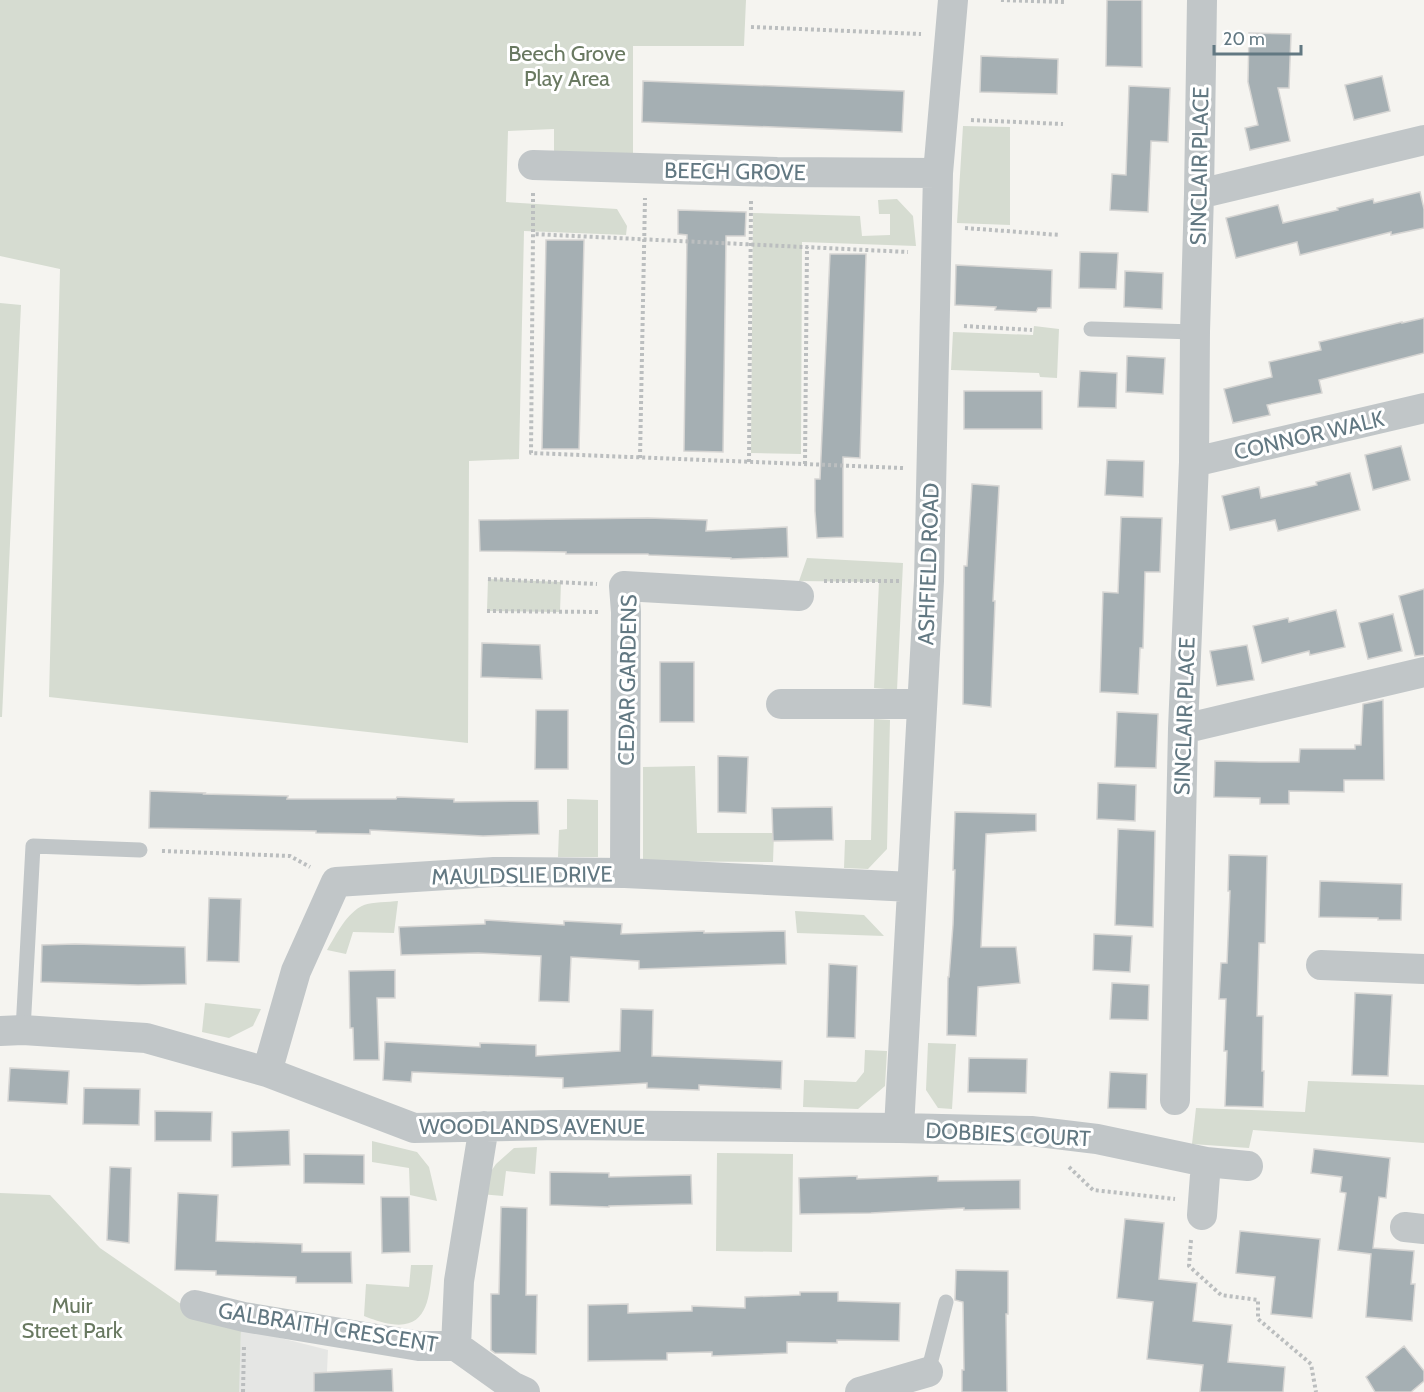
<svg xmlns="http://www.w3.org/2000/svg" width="1424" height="1392" viewBox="0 0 1424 1392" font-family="Cabin,sans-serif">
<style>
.built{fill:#e5e6e4}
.green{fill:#d6dcd1}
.building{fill:#a5afb3;stroke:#d6d5d3;stroke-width:1.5}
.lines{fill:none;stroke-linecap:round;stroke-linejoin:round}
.path{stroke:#bbbebf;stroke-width:4;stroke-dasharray:3 3;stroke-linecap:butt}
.lane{stroke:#c1c6c8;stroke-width:15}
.street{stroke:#c1c6c8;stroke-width:30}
.labels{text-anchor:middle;stroke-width:6;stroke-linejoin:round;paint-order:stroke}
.park-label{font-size:22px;fill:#697961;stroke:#fff}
.street-label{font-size:22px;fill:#627882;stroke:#fff}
</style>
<rect width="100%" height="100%" fill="#f5f4f0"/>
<!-- built -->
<path class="built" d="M241,1328L328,1350L326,1392H238Z"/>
<!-- green -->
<path class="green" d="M0,0H746L744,46H633V154L554,152V129L508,131L506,202L617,209L627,226L626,235L524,231L519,459L469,461L468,743L49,697L60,269L0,256Z
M963,126L1010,127V225L957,223Z
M897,199L913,216L916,246L802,242L801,454L751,453L753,213L860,216L862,236L890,235V214H879L878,200Z
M0,303L21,305L2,717H0Z
M1034,326L1059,329L1057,378L1040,377L1039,373L951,370L953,332L1033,335Z
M807,558L903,563L897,690L874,688L879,582L799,581Z
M488,579L561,582L560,612L487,611Z
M874,719L890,720L887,849L868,869L844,868L845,840H871Z
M695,766L697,833H774L773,862L643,861V767Z
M567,799L598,800V857H558L559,830L567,829Z
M398,901L394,933L353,932L346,954L327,950C336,935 347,912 364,905C372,902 389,902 398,901Z
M795,911L864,915L884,936L797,933Z
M205,1003L261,1009L253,1026L229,1038L202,1032Z
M928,1043L956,1044L952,1109L938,1108L926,1090Z
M865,1050L887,1051L885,1086L858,1109L803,1107L804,1080L856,1082L864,1072Z
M1308,1081L1424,1085V1143L1253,1130L1249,1148L1192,1144L1196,1108L1305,1112Z
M372,1141L417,1152L429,1167L437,1201L410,1195L409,1168L372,1162Z
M537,1147L535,1174L506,1171L503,1196L480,1194L485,1180L496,1164L514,1148Z
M717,1153L793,1154L792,1252L716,1251Z
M0,1193L50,1195L100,1248L194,1313L241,1328L239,1392H0Z
M411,1265H433C429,1293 430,1330 391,1324C382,1323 372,1319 364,1316L366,1284L409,1287Z"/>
<!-- building -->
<path class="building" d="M1107,0H1142V67L1106,66Z
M1249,33L1291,34L1289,88H1278L1290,141L1250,150L1245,128L1258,125L1248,82Z
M981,56L1058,59L1057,94L980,92Z
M1382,76L1390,111L1354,120L1345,85Z
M643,81L904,91L902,132L642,122Z
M1129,86L1170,88L1168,142L1151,141L1148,212L1110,210L1112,174L1126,175Z
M1420,192L1424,209V228L1391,235V232L1300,255L1297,242L1236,258L1226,218L1278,205L1283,223L1338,210L1337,208L1373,199L1374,203Z
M678,210L746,212L745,236H726L723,452L684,451L687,235L678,234Z
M546,240H584L579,449H542Z
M1080,252L1118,253L1116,289L1079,288Z
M830,254H866L860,458L843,457V537L817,538L815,511V479H820Z
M956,265L1052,270L1051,308H1038L1036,312L995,310L996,307L955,305Z
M1125,271L1163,273L1162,309L1124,307Z
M1424,318V353L1319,380L1322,393L1267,405L1270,415L1233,423L1224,389L1272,377L1269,362L1321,350L1319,342L1402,322V323Z
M1127,356L1165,358L1163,394L1126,392Z
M1080,371L1117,373L1116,408L1078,407Z
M964,391H1042V429H964Z
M1401,446L1410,480L1373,490L1365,455Z
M1107,460L1144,461L1143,497L1105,495Z
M1350,473L1360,510L1278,531L1275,520L1230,530L1222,496L1259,487L1261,498L1317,485L1316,482Z
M972,484L999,486L993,601H995L991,707L963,704L964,566H967Z
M1121,517L1162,518L1160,572H1145L1143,648H1140L1138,694L1100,692L1103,592L1118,593Z
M648,518L707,520L706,531L787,527L788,557L731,559V558L649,555L648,554H566V552L480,551L479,520Z
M1424,589V655L1415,656L1399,596Z
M1336,610L1345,647L1310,655L1309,651L1262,663L1253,626L1288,618L1289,622Z
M1393,614L1402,651L1368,659L1359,623Z
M482,643L540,645L542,679L481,677Z
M1247,645L1254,680L1217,686L1210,651Z
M660,662H694V722H660Z
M1383,700L1384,780H1344V792L1289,791V804H1260V798L1214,797L1215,761L1259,762H1299L1300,749H1355V745H1361L1363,704Z
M536,710H568V769H535Z
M1117,712L1158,714L1156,768L1115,767Z
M718,756L748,757L746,813L718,812Z
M1098,783L1136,785L1135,821L1097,819Z
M150,791L205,793L204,794L288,796L287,799H396L397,797L454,799V802L538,801L539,834L483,836L370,830V834L316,833V831L149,828Z
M832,807L833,840L773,841L772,808Z
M955,812L1036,814V831L986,834L981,947H1016L1020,983L978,987L976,1036L947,1035L948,977H949L953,925L955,870H953Z
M1118,829L1155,831L1153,927L1115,925Z
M1229,855L1267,856L1265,943H1259L1257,1016H1263L1262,1071H1264L1263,1107L1225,1106L1227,1051H1224L1226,999H1219L1221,963H1227L1230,891H1228Z
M1320,881L1402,884L1401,920H1378V918L1319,917Z
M209,898L241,899L239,962L207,961Z
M485,920L564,925V921L622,924L621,934L704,931V933L785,931L786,964L639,969V961L571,957L569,1002L539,1001L541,956L478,953L401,955L399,927L485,924Z
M1094,934L1132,936L1130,972L1093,970Z
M75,944L185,947L186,984L138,985L41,982L42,945Z
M829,964L857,966L855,1038L827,1037Z
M395,970V998H377L379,1060H354L353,1028H350L349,971Z
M1112,983L1149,985L1148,1020L1110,1019Z
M1355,993L1392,995L1388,1076L1352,1075Z
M621,1009L653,1010L652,1056L782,1061L781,1089L699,1085V1090L647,1088V1083L563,1088V1078L412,1072L411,1082L383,1080L385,1042L480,1047V1043L536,1045V1056L620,1051Z
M969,1058L1027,1059L1026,1093L968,1092Z
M10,1068L69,1071L67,1104L8,1101Z
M1110,1072L1147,1074L1146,1109L1108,1108Z
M84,1088L140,1089L139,1125L83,1124Z
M155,1111L212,1112L211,1141H155Z
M289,1130L290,1165L232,1167V1132Z
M1314,1149L1390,1158L1386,1198L1379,1197L1373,1248L1414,1251L1411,1284H1415L1412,1321L1366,1317L1371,1254L1338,1250L1346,1193L1340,1192L1342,1177L1311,1173Z
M304,1154L364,1155V1184L304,1183Z
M110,1167L131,1168L129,1243L107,1240Z
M550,1172L609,1173V1177L691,1175L692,1204L609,1206V1207L550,1205Z
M857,1176V1179L938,1176V1181L1020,1180V1209L964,1210V1208L871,1213L800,1214L799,1178Z
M178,1193L218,1195L216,1241L302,1244V1252H351L352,1283H296V1277L216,1275V1271L175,1270Z
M381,1197H409L410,1252L382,1253Z
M501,1207L527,1208L526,1295H537L536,1354L495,1353L491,1350V1294H499Z
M1125,1219L1164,1223L1159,1279L1197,1283L1193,1321L1232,1325L1228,1362L1285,1367L1283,1392H1200L1203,1365L1147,1359L1153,1302L1117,1298Z
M1240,1231L1320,1239L1312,1318L1271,1314L1275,1277L1236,1273Z
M956,1270L1008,1271V1314H1006L1007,1392H962V1370H964L963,1302L955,1300Z
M800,1292H838V1301L900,1303L899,1341L837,1340V1343L787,1342V1353L712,1356V1352L667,1353V1360L588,1361V1305L628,1304V1313L692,1311V1306L745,1308V1297L800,1295Z
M1404,1346L1424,1371V1381L1411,1392H1375L1366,1377Z
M392,1369L393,1392H314V1373Z"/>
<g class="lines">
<!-- path -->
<path class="path" d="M1001,0L1064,2
M751,27L921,34
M971,120L1063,124
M533,193V234
M965,228L1060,235
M964,326L1032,330
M640,458L645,198
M749,462L751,201
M805,464L807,247
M903,468L531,453L533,234L908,252
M488,579L597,584
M824,581H900
M487,611L598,612
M162,851L290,856L310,867
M1069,1167L1093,1190L1175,1199
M1191,1240L1189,1266L1221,1295L1258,1300V1319L1311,1364L1316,1392
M243,1392L244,1345"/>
<!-- lane -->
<path class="lane" d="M1091,329L1195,332
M23,1030L33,846L140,850
M928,1372L946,1302"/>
<!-- street -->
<path class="street" d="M533,165L777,172L938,173
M1199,194L1424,140
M1194,462L1424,408
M781,704H922
M1183,729L1424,672
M625,873L626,612L624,586L799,596
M1321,965L1424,969
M0,1031L23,1030L146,1038L267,1072L414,1128L559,1125L899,1128L1031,1131L1097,1139L1206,1162L1202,1215
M267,1072L296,971L336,882L494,872L625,873L912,887
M1175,1100L1183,729L1194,462L1195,332L1199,194L1202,0
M899,1128L929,581L938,173L953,0
M1206,1162L1248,1166
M1405,1227L1424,1229
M195,1305L244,1317L419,1346H456L459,1281L484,1126
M456,1346L512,1386L525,1392
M860,1392L928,1372"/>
</g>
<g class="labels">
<!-- park labels -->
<g class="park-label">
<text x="567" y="61">Beech Grove<tspan x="567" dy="25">Play Area</tspan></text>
<text x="72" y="1313">Muir<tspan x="72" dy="25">Street Park</tspan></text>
</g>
<!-- street labels -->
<g class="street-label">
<text transform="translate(1199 166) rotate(-89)" y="8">SINCLAIR PLACE</text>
<text transform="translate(735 171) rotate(1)" y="8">BEECH GROVE</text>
<text transform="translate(1309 435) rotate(-13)" y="8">CONNOR WALK</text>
<text transform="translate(928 564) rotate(-88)" y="8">ASHFIELD ROAD</text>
<text transform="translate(627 680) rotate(-89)" y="8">CEDAR GARDENS</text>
<text transform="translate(1184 716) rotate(-88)" y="8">SINCLAIR PLACE</text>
<text transform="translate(522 875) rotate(-1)" y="8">MAULDSLIE DRIVE</text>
<text x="532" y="1134">WOODLANDS AVENUE</text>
<text transform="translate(1008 1134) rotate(3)" y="8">DOBBIES COURT</text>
<text transform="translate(328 1327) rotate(9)" y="8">GALBRAITH CRESCENT</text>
</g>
</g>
<!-- scale -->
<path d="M1214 45v9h87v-9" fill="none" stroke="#627882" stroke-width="3"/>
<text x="1223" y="45" font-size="18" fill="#627882" stroke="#ffffff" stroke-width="4.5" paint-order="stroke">20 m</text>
</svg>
